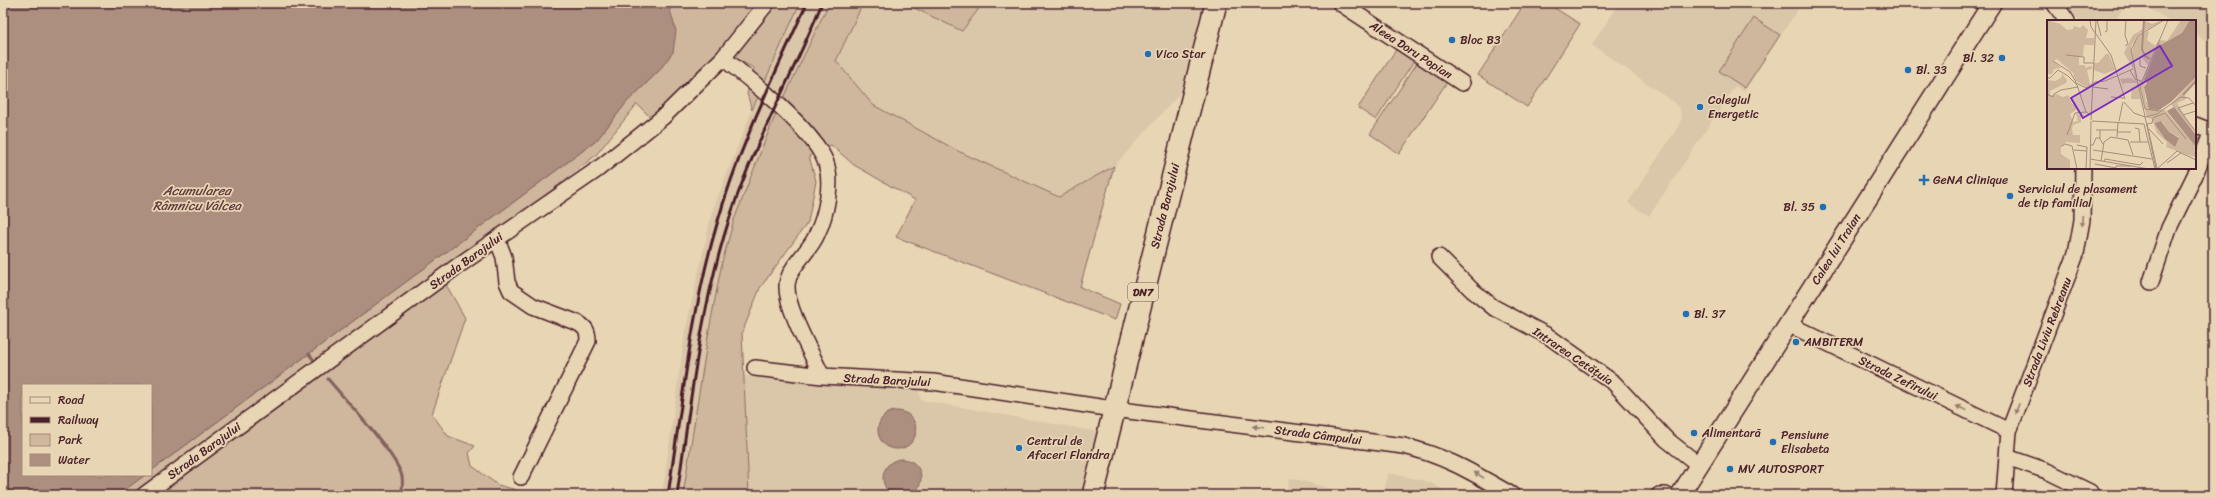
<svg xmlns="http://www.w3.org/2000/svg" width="2216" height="498" viewBox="0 0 2216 498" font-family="Sriracha,sans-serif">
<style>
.built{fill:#dac6a8}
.green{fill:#ceb79d;stroke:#8c6b64}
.water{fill:#ac8f7f;stroke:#85625d}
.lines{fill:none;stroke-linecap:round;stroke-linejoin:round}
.stream{stroke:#85625d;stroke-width:3}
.minor-casing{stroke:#4a1f2b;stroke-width:18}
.major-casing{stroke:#4a1f2b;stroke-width:21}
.highway-casing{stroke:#4a1f2b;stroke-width:24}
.minor{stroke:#e7d5b3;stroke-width:15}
.major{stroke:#e7d5b3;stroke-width:18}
.highway{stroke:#e7d5b3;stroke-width:21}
.rail{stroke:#4a1f2b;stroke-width:3}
.oneway{fill:#987a6f}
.poi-dot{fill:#1f6fb2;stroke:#e7d5b3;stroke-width:1.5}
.labels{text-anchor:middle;stroke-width:3.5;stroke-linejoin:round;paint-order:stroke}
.shield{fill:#e7d5b3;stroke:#795654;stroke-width:1}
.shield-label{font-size:11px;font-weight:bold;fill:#4a1f2b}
.poi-label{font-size:12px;fill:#4a1f2b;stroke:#e7d5b3;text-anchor:start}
.street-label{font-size:12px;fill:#4a1f2b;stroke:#e7d5b3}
.water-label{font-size:13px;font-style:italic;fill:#623b40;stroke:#e7d5b3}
.inset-river{fill:none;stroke:#ac8f7f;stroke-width:2}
.inset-road{fill:none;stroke:#a88c7d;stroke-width:1}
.view{fill:#7b2cbf;fill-opacity:0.15;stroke:#7b2cbf;stroke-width:2}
.inset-edge{fill:none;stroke:#4a1f2b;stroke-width:2}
</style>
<rect width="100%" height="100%" fill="#e7d5b3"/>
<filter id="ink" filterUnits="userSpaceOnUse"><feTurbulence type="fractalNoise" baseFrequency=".025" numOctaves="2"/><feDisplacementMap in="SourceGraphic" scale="8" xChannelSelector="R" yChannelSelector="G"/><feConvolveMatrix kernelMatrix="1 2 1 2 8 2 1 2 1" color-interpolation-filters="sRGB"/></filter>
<g filter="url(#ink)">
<!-- built -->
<path class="built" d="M800,3H829L772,123L734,220L722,262L708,336L683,495H662L685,333L712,212L752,110Z
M863,3H904L962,31L983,3H1205L1183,90L1114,166L1059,197L960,152L873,105L836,61Z
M1619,3H1802L1744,91L1735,86L1649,216L1628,203L1678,127L1682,119L1680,110L1675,103L1592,45Z
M2064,3H2126L2115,21H2080Z
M2139,3H2213V44L2195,34V21H2171Z
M744,376L918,388L921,400L1098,432L1083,495H749Z
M1389,473L1429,482L1453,495H1383Z
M1290,478L1354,495H1286Z"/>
<!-- green -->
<path class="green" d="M668,3H800L752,110L747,94L754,68L722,52L653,120L637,104L596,155L531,207L440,274L465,318L432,414L448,436L475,446L469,453L472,466L498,485L535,495H118L145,475H151V471L596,141L627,102L659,71Z
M829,3H863L836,61L873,105L960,152L1059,197L1114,166L1080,287L1120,304L1115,320L896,237L915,200L854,165L831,145L809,156L816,181L808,222L760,288L742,333L749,495H683L708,336L722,262L734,220L772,123Z
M904,3H983L962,31Z
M1525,3H1547L1580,24L1527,107L1478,75Z
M1754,18L1780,35L1745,88L1719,71Z
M1397,48L1415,59L1376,120L1358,108Z
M1419,60L1449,79L1399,154L1370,134Z"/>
<!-- water -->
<path class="water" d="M3,3H668L676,31L673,52L659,71L627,102L596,141L151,471V385H23V475H145L118,495H3Z
M878 430a19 19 0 1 1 38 0a19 19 0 1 1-38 0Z
M883 478a19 19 0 1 1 38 0a19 19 0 1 1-38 0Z"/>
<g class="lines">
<!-- stream -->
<path class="stream" d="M309,354L317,364
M328,379C347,402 394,451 402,476C403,482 402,489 402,495"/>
<!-- minor casing -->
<g class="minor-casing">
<path id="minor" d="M1340,3L1462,83
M2054,3L2067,21
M723,58C751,80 815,131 826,163C833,184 826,215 817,234C810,252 788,266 787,286C786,308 812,354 822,376
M2195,125L2213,132
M497,239L504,257L507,282L511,291L533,306L578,323C586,328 588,331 588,341L521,477
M1439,257L1472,290L1493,307L1548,336L1614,383L1666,439L1699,465
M2151,282L2169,228L2195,175L2212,131
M1788,324L2009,431
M755,368L822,376L933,382L1113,409L1404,446C1448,457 1473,473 1512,495
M2007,457L2047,471L2090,492
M144,495L459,265L598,169L642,134L663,117L723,58L767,3
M1659,495H1666
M2004,495L2009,431L2076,254L2082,220L2083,168"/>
</g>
<!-- major casing -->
<g class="major-casing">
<path id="major" d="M1680,495L1992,3"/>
</g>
<!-- highway casing -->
<g class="highway-casing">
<path id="highway" d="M1093,495L1216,3"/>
</g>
<!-- minor -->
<use href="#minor" class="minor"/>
<!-- major -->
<use href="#major" class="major"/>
<!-- highway -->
<use href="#highway" class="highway"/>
<!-- rail -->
<path class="rail" d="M668,495C682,405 691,312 717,224C739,147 774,76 807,3
M677,495C691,400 701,302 732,211C756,139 794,73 822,3"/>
</g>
<!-- one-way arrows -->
<defs><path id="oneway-solid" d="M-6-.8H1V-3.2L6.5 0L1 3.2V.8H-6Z"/></defs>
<g class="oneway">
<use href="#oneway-solid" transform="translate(2082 221) rotate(93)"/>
<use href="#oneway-solid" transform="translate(1961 408) rotate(-154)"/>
<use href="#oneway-solid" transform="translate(2017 409) rotate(111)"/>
<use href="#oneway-solid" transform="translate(1258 427) rotate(-173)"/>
<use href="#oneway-solid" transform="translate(1479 475) rotate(-149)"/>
</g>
</g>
<!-- markers -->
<g class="poi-dot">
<circle cx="1452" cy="40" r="4"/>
<circle cx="1148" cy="54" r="4"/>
<circle cx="2002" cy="58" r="4"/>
<circle cx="1908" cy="70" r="4"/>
<circle cx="1700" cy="107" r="4"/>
<path d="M1922 174h4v4h4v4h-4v4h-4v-4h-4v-4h4z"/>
<circle cx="2010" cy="196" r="4"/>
<circle cx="1823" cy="207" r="4"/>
<circle cx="1686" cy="314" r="4"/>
<circle cx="1796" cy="342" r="4"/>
<circle cx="1694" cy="433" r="4"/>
<circle cx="1773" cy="442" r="4"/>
<circle cx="1019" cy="448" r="4"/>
<circle cx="1730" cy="469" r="4"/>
</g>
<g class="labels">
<!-- shield labels -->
<rect class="shield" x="1128" y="283" width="30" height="18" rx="3"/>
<g class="shield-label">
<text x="1143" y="296">DN7</text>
</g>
<!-- poi labels -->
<g class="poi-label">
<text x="1460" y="44">Bloc B3</text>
<text x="1156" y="58">Vico Star</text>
<text x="1994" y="62" text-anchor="end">Bl. 32</text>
<text x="1916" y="74">Bl. 33</text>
<text x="1708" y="104">Colegiul<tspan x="1708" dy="14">Energetic</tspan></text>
<text x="1933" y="184">GeNA Clinique</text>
<text x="2018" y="193">Serviciul de plasament<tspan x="2018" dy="14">de tip familial</tspan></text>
<text x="1815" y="211" text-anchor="end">Bl. 35</text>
<text x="1694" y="318">Bl. 37</text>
<text x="1804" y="346">AMBITERM</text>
<text x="1702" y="437">Alimentară</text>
<text x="1781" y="439">Pensiune<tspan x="1781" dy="14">Elisabeta</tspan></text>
<text x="1027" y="445">Centrul de<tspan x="1027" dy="14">Afaceri Flandra</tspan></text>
<text x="1738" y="473">MV AUTOSPORT</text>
</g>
<!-- street labels -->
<g class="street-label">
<text transform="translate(1411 50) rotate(33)" y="4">Aleea Doru Popian</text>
<text transform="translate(1165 206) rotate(-76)" y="4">Strada Barajului</text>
<text transform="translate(1836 249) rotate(-58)" y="4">Calea lui Traian</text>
<text transform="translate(466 261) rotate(-36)" y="4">Strada Barajului</text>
<text transform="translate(2047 332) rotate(-69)" y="4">Strada Liviu Rebreanu</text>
<text transform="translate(1573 356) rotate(34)" y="4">Intrarea Cetățuia</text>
<text transform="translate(1898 378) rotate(26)" y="4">Strada Zefirului</text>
<text transform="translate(887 380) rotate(3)" y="4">Strada Barajului</text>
<text transform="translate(1318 435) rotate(7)" y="4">Strada Câmpului</text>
<text transform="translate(204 451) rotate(-36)" y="4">Strada Barajului</text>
</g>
<!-- water labels -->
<g class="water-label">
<text x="197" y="195">Acumularea<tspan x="197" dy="15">Râmnicu Vâlcea</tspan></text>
</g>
</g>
<!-- overview -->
<g transform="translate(2047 20)">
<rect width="149" height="149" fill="#e7d5b3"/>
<path d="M0,0L13,4L20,10L26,9L27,6L33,8L36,5L41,10L39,18H47V25H37L36,36H32V45H37L40,49V47L45,46V49L40,50L43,65L39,67L29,61L26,53L10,39L6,41L14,48L7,49L5,54H0ZM96,0L105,4L116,0L92,14L84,26L96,92L93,79H84L85,67H90V63H78L76,65L73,59L83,58L88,60L87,50L77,33L86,15L96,9ZM134,0L143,1L135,13L112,25L97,67L99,82L119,91L149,127V137L141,134L149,138L119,127L120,122L110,113L105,99L100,98L92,59L95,61L101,45L95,38L86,40L85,33L87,22L94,14L102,11L100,20L108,26L112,20L120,21ZM115,101L122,112L132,117L128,127L118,119L109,106ZM59,34H62L68,50L57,54L47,50V43H51ZM15,54L20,60L19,63L3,71V76L9,74L16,77L21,75L25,84L29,85V90L23,94L26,102L31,101L29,93L34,96V102L26,105L25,109L26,115H33V123L19,122L14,128V134L23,140V148L0,149V60L8,61L14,58ZM149,57V62L137,73L139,79L130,83L149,114L124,84Z" fill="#ceb79d" fill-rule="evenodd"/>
<path d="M143,0H149V57L124,82L112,90L102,89L97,67L100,63L97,60L112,23L113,25L135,13ZM127,87L149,115V127L120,91ZM114,101L122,112L132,118L128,127L118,119L109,106L108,103Z" fill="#ac8f7f"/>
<path class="inset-river" d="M97,0L95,29L98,36L103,39M136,75L149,61"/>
<path class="inset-road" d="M43,0L44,7L64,35L78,79M50,0L54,16M58,12L60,11V0M78,26L81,24L78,15L79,0M19,35L37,37V43H47M93,39V46L99,48M6,41L23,52L29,62M83,50L88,59L94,61M0,58H3L11,50L21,56L30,65L39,92L44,95M27,62L39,68L48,62L58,61L86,49M46,67L61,69M0,74L6,77L7,74L14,70L31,67M64,77L77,78M77,82L87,93L98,97L110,94L134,77L142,78L149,86M146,83L131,88L149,112M112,91L98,89L93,66L121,0M136,95L149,91M44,100L49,0M45,101L97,104L108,149M72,101L76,82M88,108L92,109L93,122M102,109L116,124M49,110H70M53,110V119L56,124M70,112H84M20,115L28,93L39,92M70,117L71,103M83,122H101M30,125L40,127L39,149M43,125H46L49,118H53M15,126L18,124L25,126L30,149M27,130L40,131M46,130L105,139M43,139L102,149M54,141L57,122L64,117L81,120L86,135M57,141L58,139L93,145L96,142M120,143L134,133M48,144L69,148M69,148V146H84M110,148L100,104L105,103L106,98L118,93L139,119M43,149L44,101M109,149L84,30L91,16L117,0M110,149L130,131L149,140"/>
<path class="view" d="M113,26L125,46L36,98L24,78Z"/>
<rect width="149" height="149" class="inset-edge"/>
</g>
<!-- margin -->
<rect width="2216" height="498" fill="none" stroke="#e7d5b3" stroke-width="16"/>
<rect x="8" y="8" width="2200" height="482" fill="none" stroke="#4a1f2b" stroke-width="1.5" filter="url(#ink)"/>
<!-- legend -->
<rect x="22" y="384" width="130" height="92" fill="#e7d5b3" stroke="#a88c7d"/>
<rect x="30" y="397" width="20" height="6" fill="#e7d5b3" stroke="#a88c7d"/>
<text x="58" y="404" font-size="12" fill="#4a1f2b">Road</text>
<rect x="30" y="417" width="20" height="6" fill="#4a1f2b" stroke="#a88c7d"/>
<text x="58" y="424" font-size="12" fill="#4a1f2b">Railway</text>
<rect x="30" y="434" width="20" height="12" fill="#ceb79d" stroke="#a88c7d"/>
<text x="58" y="444" font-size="12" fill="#4a1f2b">Park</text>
<rect x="30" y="454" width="20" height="12" fill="#ac8f7f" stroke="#a88c7d"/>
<text x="58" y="464" font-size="12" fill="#4a1f2b">Water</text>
</svg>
